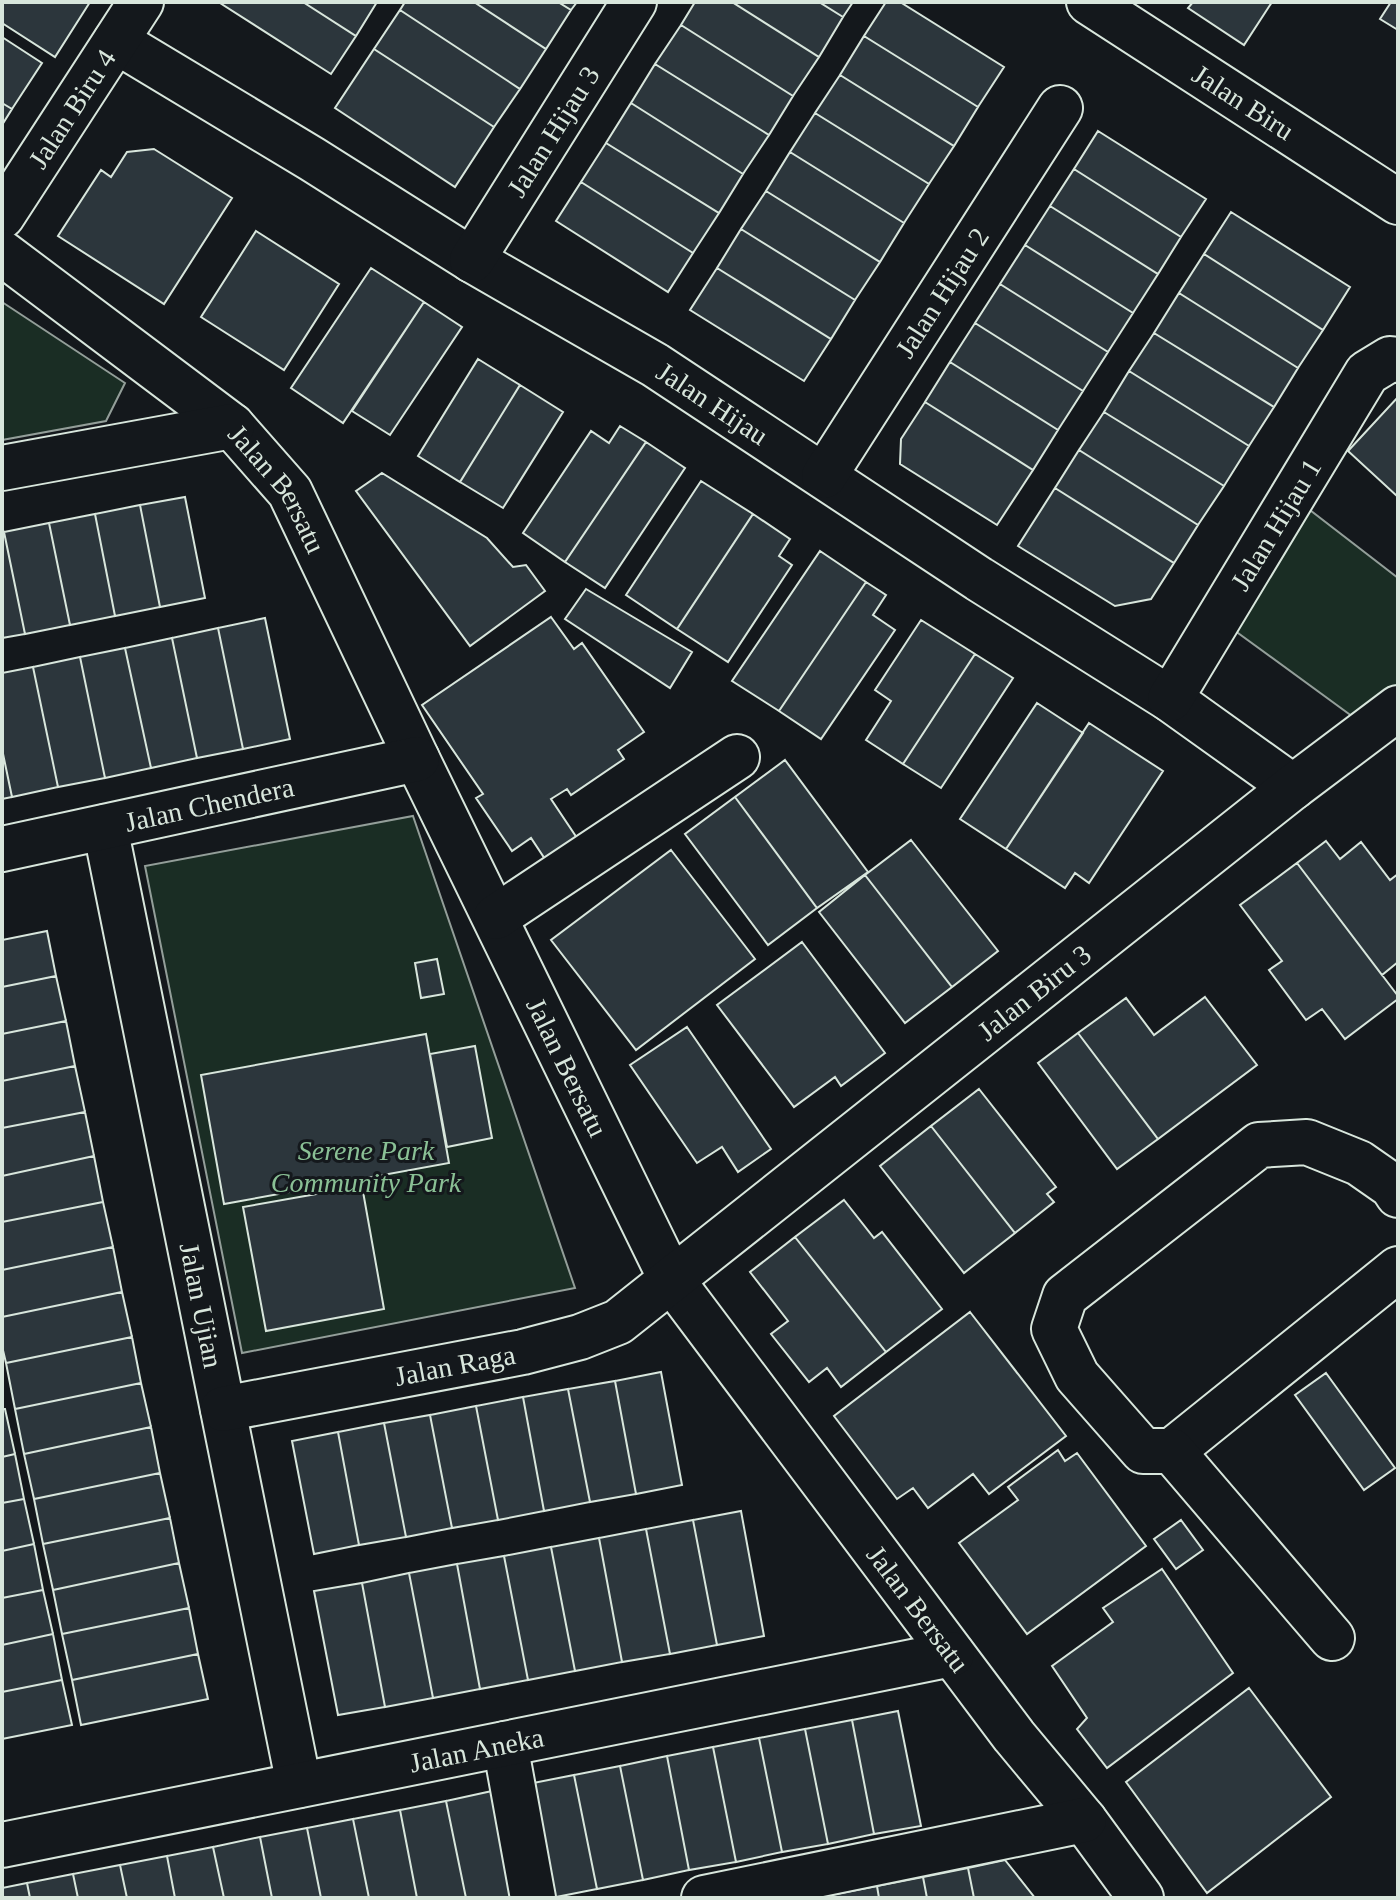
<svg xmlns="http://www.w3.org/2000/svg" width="1400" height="1900" viewBox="0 0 1400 1900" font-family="Georgia,serif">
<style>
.green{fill:#1a2d24;stroke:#939e99;stroke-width:2}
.building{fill:#2c363c;stroke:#d8e6dc;stroke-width:2}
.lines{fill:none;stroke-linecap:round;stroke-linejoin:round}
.minor-casing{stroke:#d8e6dc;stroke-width:48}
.minor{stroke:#14181c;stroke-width:44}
.labels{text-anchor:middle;stroke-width:6;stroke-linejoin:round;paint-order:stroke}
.street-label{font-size:28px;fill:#d8e6dc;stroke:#14181c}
.park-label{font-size:28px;font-style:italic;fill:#8ac095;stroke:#14181c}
</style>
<rect width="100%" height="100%" fill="#14181c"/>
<!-- green -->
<path class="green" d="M2,302L125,383L106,421L2,440Z
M1306,507L1398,578V691L1360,722L1227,625Z
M413,816L575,1288L242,1353L145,866Z"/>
<!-- building -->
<path class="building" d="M2,2H90L55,57L2,23Z
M303,2L356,36L331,74L220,3Z
M303,2H377L356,36Z
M405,2H474L546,49L520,89L400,10Z
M474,2H558L571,10L546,49Z
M558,2H577L571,10Z
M695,2H732L819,57L793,96L681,25Z
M732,2H819L843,17L819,57Z
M819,2H853L843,17Z
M886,2H900L1004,67L978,107L864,36Z
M1193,2H1272L1244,45L1188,8Z
M1391,2H1398V30L1380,19Z
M400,10L520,89L494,127L374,49Z
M681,25L793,96L769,135L655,64Z
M864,36L978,107L954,146L840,75Z
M2,37L42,63L12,109L2,103Z
M374,49L494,127L455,187L335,108Z
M655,64L769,135L743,174L631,103Z
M840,75L954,146L929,184L815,113Z
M2,103L12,109L2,125Z
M631,103L743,174L719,213L606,143Z
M815,113L929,184L904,223L790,152Z
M1098,131L1206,199L1181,237L1074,169Z
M606,143L719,213L693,253L581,182Z
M154,149L232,198L164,304L58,236L101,170L111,177L127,152Z
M790,152L904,223L880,262L766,191Z
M1074,169L1181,237L1158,274L1050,206Z
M581,182L693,253L668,292L556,221Z
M766,191L880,262L855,300L741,229Z
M1050,206L1158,274L1133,313L1025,245Z
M1231,212L1350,287L1323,330L1204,254Z
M741,229L855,300L831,339L717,268Z
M256,231L339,284L284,370L201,317Z
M1025,245L1133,313L1108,352L1000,284Z
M1204,254L1323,330L1298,368L1179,293Z
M371,268L424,302L343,423L291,388Z
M717,268L831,339L804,381L690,310Z
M1000,284L1108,352L1083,391L975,323Z
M1179,293L1298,368L1274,407L1154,333Z
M424,302L462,327L390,435L352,411Z
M975,323L1083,391L1058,430L950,362Z
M1154,333L1274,407L1249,446L1129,371Z
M478,359L520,385L460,482L418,456Z
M950,362L1058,430L1033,470L925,402Z
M1129,371L1249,446L1224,486L1104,412Z
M520,385L563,412L503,508L460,482Z
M1398,397V497L1348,451Z
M925,402L1033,470L997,525L900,464L901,439Z
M1104,412L1224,486L1198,525L1079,450Z
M620,426L646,442L565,562L523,533L591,431L609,443Z
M646,442L685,468L605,588L565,562Z
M1079,450L1198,525L1174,563L1055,488Z
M382,473L487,538L513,567L526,565L545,591L470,646L356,491Z
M701,481L753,514L677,629L626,595Z
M1055,488L1174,563L1151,599L1115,606L1018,546Z
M185,497L205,598L160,607L140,505Z
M140,505L160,607L115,616L95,514Z
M95,514L115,616L70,625L49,523Z
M753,514L790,539L779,556L792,565L728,662L677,629Z
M49,523L70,625L25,634L4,532Z
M4,532L25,634L2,638V533Z
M820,551L866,582L779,711L732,681Z
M866,582L886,595L873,615L895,630L821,739L779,711Z
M586,589L692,652L670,688L565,619Z
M551,617L574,649L582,643L644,732L618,750L624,759L571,795L567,789L551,799L577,838L545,859L531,838L512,851L476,798L483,794L422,705Z
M265,618L290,739L243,749L218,628Z
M921,620L975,654L903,764L866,740L891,701L875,690Z
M218,628L243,749L197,758L172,638Z
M172,638L197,758L151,768L125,648Z
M125,648L151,768L105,778L80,657Z
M975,654L1013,678L941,788L903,764Z
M80,657L105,778L58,787L33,667Z
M33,667L58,787L12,797L2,749V673Z
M1037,703L1083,733L1006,849L960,819Z
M1089,723L1163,771L1089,883L1075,873L1065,888L1006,849Z
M2,749L12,797L2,799Z
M785,760L868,872L817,908L735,797Z
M735,797L817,908L768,945L685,834Z
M911,840L998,951L952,987L865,875Z
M1326,841L1340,859L1361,842L1390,880L1398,874V962L1382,975L1297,863Z
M671,850L755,959L636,1050L551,940Z
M1297,863L1398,996V999L1345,1039L1322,1009L1306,1020L1269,970L1282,961L1240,905Z
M865,875L952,987L905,1023L819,912Z
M47,931L56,976L2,987V940Z
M802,942L885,1053L841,1086L835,1077L794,1107L717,1005Z
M437,959L444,994L421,998L415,963Z
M56,976L66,1021L2,1034V987Z
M1205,997L1257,1065L1158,1139L1078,1033L1126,998L1154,1035Z
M66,1021L75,1066L2,1081V1034Z
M687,1027L771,1149L738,1172L722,1147L697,1163L630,1065Z
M1078,1033L1158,1139L1117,1169L1038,1063Z
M426,1034L449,1163L224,1204L201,1075Z
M475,1046L492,1138L447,1147L430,1054Z
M75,1066L85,1112L2,1128V1081Z
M979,1089L1056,1187L1047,1194L1054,1202L1015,1233L931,1126Z
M85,1112L94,1156L2,1176V1128Z
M931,1126L1015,1233L964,1273L880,1166Z
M94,1156L103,1202L2,1222V1176Z
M362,1186L384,1309L266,1331L243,1207Z
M844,1200L874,1238L882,1232L942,1309L886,1352L795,1237Z
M103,1202L113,1247L2,1270V1222Z
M795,1237L886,1352L841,1387L827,1368L809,1382L771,1334L788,1321L750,1272Z
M113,1247L122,1292L2,1317V1270Z
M122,1292L132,1337L6,1363L2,1346V1317Z
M970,1312L1066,1436L989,1494L973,1474L928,1508L913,1488L897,1499L834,1416Z
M132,1337L141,1383L15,1409L6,1363Z
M661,1372L682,1485L636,1494L615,1381Z
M1326,1373L1395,1468L1364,1490L1295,1395Z
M615,1381L636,1494L590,1502L568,1389Z
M141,1383L151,1427L24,1454L15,1409Z
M568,1389L590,1502L544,1511L523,1397Z
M523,1397L544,1511L498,1520L476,1406Z
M476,1406L498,1520L452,1528L430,1415Z
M2,1409H5L15,1454L2,1457Z
M430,1415L452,1528L406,1537L384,1423Z
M384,1423L406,1537L359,1545L338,1432Z
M151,1427L160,1473L34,1499L24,1454Z
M338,1432L359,1545L314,1554L292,1441Z
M1058,1450L1065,1461L1077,1453L1146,1546L1027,1634L959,1543L1018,1500L1008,1487Z
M15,1454L24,1499L2,1503V1457Z
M160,1473L170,1518L43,1544L34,1499Z
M24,1499L34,1544L2,1551V1503Z
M741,1511L764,1636L717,1645L693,1520Z
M170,1518L179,1563L53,1590L43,1544Z
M693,1520L717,1645L670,1654L646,1529Z
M1181,1520L1203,1550L1176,1569L1154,1539Z
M646,1529L670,1654L622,1662L599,1538Z
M599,1538L622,1662L575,1671L551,1547Z
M34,1544L43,1590L2,1598V1551Z
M551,1547L575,1671L528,1680L504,1556Z
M504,1556L528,1680L480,1689L457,1564Z
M179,1563L189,1608L62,1634L53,1590Z
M457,1564L480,1689L433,1698L409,1573Z
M1162,1569L1233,1673L1107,1768L1077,1729L1087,1718L1052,1666L1113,1622L1103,1608Z
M409,1573L433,1698L385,1707L362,1583Z
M362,1583L385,1707L338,1715L314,1591Z
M43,1590L53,1634L2,1645V1598Z
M189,1608L198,1654L72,1680L62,1634Z
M53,1634L62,1680L2,1692V1645Z
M198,1654L208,1699L81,1725L72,1680Z
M62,1680L72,1725L2,1739V1692Z
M1249,1688L1331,1797L1207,1893L1126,1782Z
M898,1711L921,1826L874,1834L852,1720Z
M852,1720L874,1834L828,1844L805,1729Z
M805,1729L828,1844L782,1852L759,1738Z
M759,1738L782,1852L736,1862L713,1747Z
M713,1747L736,1862L689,1870L667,1756Z
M667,1756L689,1870L643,1880L620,1766Z
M620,1766L643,1880L597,1889L574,1775Z
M574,1775L597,1889L551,1898L528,1784Z
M492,1791L514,1898H466L446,1801Z
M446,1801L466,1898H417L400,1810Z
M400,1810L417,1898H369L353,1819Z
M353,1819L369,1898H321L307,1828Z
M307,1828L321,1898H272L260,1837Z
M260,1837L272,1898H224L213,1847Z
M213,1847L224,1898H175L167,1856Z
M167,1856L175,1898H127L120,1865Z
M1005,1860L1035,1898H974L968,1868Z
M120,1865L127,1898H78L73,1874Z
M968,1868L974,1898H927L923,1877Z
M73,1874L78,1898H30L27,1883Z
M923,1877L927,1898H879L877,1886Z
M27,1883L30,1898H2V1888Z
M877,1886L879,1898H832L831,1895Z"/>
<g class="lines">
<!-- minor casing -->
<g class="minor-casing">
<g id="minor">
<path id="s1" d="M1089,2L1398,202"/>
<path id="s2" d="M116,41L312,159L472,260L655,365L979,579L1170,699L1293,787"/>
<path id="s3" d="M2,216L141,2"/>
<path id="s4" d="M2,253L232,426L290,492L417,759L671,1279L1014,1736L1084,1820L1141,1898"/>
<path id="s5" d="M472,260L634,2"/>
<path d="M2,468L232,426"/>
<path id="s6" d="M824,476L1060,108"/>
<path id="s7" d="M1170,699L1367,373L1390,359L1398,360"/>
<path id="s8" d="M105,827L299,1785"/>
<path id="s9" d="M2,849L417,759"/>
<path d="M496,917L737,757"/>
<path id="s10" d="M223,1409L523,1352L580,1337L618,1322L1293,787L1398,708"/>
<path d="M1172,1451L1398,1269"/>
<path d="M1332,1638L1172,1451H1143L1077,1376L1054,1329L1065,1296L1259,1145L1307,1142L1359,1163L1392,1186L1398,1195"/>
<path d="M505,1744L533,1898"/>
<path id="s11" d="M2,1845L952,1654"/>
<path d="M704,1898L1084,1820"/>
</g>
</g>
<!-- minor -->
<use href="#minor" class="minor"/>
</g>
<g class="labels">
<!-- street labels -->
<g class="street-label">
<text dy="10" stroke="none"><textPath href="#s1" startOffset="184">Jalan Biru</textPath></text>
<text dy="10" stroke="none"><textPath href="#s3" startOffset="128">Jalan Biru 4</textPath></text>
<text dy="10" stroke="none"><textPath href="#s5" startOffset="152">Jalan Hijau 3</textPath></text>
<text dy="10" stroke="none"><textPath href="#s6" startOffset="218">Jalan Hijau 2</textPath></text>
<text dy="10" stroke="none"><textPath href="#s2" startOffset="698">Jalan Hijau</textPath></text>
<text dy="10" stroke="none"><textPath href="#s4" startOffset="366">Jalan Bersatu</textPath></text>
<text dy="10" stroke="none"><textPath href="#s7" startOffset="204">Jalan Hijau 1</textPath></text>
<text dy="10" stroke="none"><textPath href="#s9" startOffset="212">Jalan Chendera</textPath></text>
<text dy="10" stroke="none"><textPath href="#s10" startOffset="936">Jalan Biru 3</textPath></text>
<text dy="10" stroke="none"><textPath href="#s4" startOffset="1014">Jalan Bersatu</textPath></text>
<text dy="10" stroke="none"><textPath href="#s8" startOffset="488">Jalan Ujian</textPath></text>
<text dy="10" stroke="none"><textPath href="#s10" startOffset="236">Jalan Raga</textPath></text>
<text dy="10" stroke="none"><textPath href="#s4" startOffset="1662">Jalan Bersatu</textPath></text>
<text dy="10" stroke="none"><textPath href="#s11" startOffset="484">Jalan Aneka</textPath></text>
</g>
<!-- park labels -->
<g class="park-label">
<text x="366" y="1160">Serene Park<tspan x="366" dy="32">Community Park</tspan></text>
</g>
</g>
<!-- border -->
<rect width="1400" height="1900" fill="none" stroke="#d8e6dc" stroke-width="8"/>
</svg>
